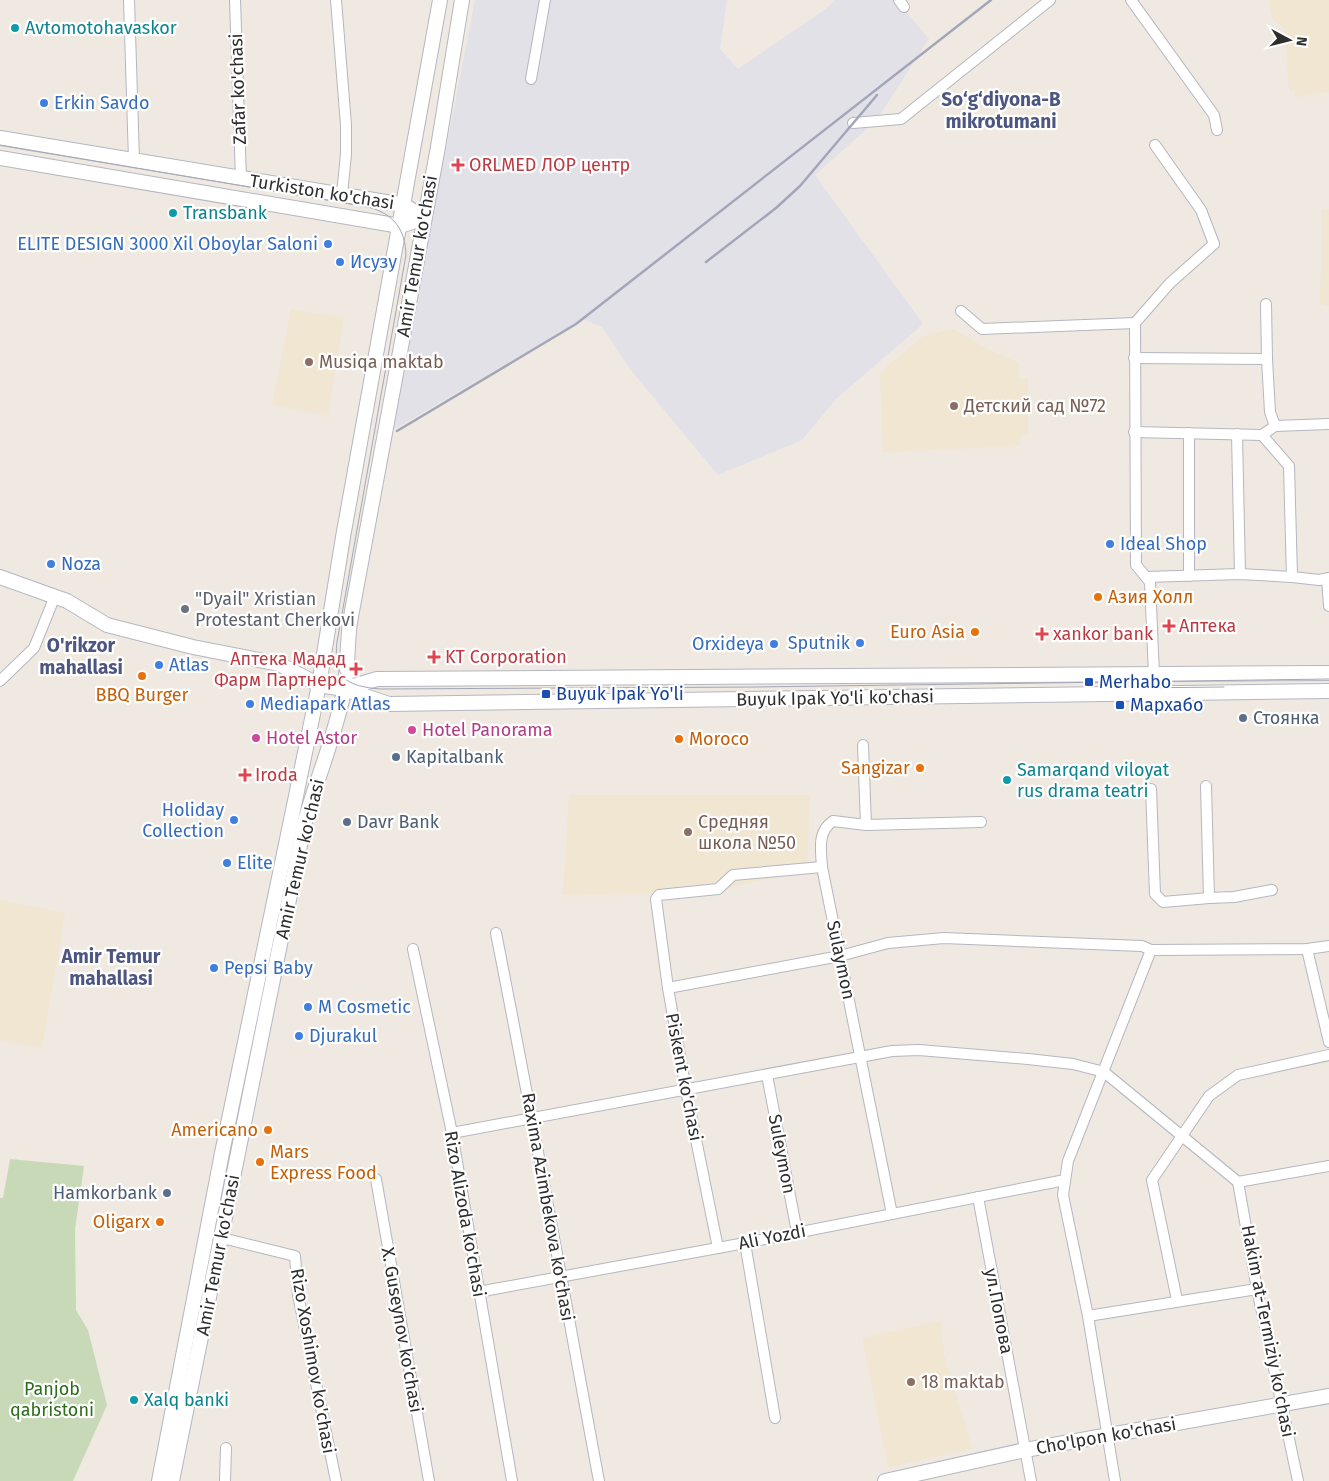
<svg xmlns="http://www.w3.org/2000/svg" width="1329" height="1481" viewBox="0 0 1329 1481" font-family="'Fira Sans',sans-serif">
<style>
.industrial{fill:#e3e1e8}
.education{fill:#f0e6d1}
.cemetery{fill:#c8d9b8}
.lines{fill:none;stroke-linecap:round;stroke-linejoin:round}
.street-casing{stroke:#b4b7c1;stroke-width:12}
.secondary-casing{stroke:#b4b7c1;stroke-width:16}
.street{stroke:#fff;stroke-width:10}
.secondary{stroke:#fff;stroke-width:14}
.tram{stroke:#a3a6b8;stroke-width:1}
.rail{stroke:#a3a6b8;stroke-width:2.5}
.culture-dot{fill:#0f9aa8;stroke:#fff;stroke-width:2}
.shop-dot{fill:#3f7fe0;stroke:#fff;stroke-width:2}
.health-dot{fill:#e0444e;stroke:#fff;stroke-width:2}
.education-dot{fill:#8d6e63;stroke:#fff;stroke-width:2}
.food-dot{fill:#e8710a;stroke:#fff;stroke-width:2}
.worship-dot{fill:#6b7280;stroke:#fff;stroke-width:2}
.transit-dot{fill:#1a4fb4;stroke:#fff;stroke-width:2}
.service-dot{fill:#5c6f8a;stroke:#fff;stroke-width:2}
.hotel-dot{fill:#d1479c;stroke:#fff;stroke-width:2}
.labels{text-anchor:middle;stroke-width:4.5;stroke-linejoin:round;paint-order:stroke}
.culture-label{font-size:18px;fill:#0d838f;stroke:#fff;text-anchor:start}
.street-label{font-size:18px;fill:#2e2e2e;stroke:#fff}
.shop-label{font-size:18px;fill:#366cbe;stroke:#fff;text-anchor:start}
.health-label{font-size:18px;fill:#be3a42;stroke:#fff;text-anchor:start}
.education-label{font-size:18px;fill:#785e54;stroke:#fff;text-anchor:start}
.food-label{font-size:18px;fill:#c56008;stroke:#fff;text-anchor:end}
.worship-label{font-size:18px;fill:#5b616d;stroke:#fff;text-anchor:start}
.transit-label{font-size:18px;fill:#164399;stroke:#fff;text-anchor:start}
.service-label{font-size:18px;fill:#4e5e75;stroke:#fff;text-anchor:start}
.hotel-label{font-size:18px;fill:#b23c85;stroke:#fff;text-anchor:start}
.park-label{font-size:18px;fill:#2c6e1b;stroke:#fff}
.neighbourhood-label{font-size:19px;font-weight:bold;fill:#4d5680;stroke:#fff}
</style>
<rect width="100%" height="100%" fill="#efe9e1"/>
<polygon class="industrial" points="475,0 727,0 720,49 738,69 827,8 835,0 896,0 929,39 876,121 815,175 923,324 836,399 802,440 718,475 630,369 602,327 583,319 391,431"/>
<g class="education">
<polygon points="1268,0 1329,0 1329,92 1296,97 1294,91 1289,90 1285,29 1273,20"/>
<polygon points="1322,209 1329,209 1329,306 1320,304"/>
<polygon points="291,309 344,318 328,415 272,405"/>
<polygon points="953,329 988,349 1019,363 1019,378 1028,378 1028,434 1021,436 1020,446 883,452 880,373 923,336"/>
<polygon points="569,795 810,795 807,869 709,893 563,895"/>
<polygon points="0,900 65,913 42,1048 0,1040"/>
<polygon points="940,1321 944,1355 972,1449 888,1467 862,1338"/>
</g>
<polygon class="cemetery" points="10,1159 84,1166 75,1229 76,1310 88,1330 107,1405 73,1481 0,1481 0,1198 3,1198"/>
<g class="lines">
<defs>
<g id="street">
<polyline points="129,0 134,160"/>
<polyline points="235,0 241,179"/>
<polyline points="336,0 346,125 346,154 342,194"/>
<polyline points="899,0 904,7"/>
<polyline points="1131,0 1214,115 1217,130"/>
<polyline points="531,79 545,0"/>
<polyline points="853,123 901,119 1050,0"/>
<polyline points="1266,304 1267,359"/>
<polyline points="961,311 982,329 1135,323"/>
<polyline points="1134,358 1267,359 1270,412 1275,426"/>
<polyline points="1134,432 1262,435 1275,426 1329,424"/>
<polyline points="1237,434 1240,574"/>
<polyline points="1262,435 1289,466 1292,577 1319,580 1329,578"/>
<polyline points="1189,576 1189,433"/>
<polyline points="1146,577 1240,574 1292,577"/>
<polyline points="1327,579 1329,606"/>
<polyline points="1154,675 1150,582 1136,565 1135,323 1170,283 1214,244 1201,210 1155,145"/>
<polyline points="0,681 34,648 55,596"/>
<path d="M863,745l3,80 -33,-4c-16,11 -12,28 -11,46l70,347"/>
<polyline points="1206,786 1209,898 1234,897 1272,890"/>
<polyline points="1151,789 1155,894 1163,902 1209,898"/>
<polyline points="866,825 981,822"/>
<path d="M496,933c36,182 69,365 103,548"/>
<polyline points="413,949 452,1133 512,1481"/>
<polyline points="1307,949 1329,1042"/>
<polyline points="668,988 840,956 888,943 944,938 1142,946 1151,950 1307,949 1329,946"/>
<polyline points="767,1075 797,1232"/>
<polyline points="452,1133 892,1051 919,1050 1028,1059 1073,1064 1104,1072 1238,1182 1329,1166"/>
<polyline points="376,1179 429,1481"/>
<polyline points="1238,1182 1257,1289 1298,1481"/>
<polyline points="978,1197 1031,1481"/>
<polyline points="222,1238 295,1256 298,1295 336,1481"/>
<polyline points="745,1243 775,1418"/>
<polyline points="718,1248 686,1090 668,988 656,899 659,895 718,889 733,875 822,867"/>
<polyline points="478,1292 745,1243 1065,1180"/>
<polyline points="1177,1300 1152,1180 1209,1096 1238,1075 1329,1055"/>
<polyline points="1088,1316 1257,1289"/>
<polyline points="225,1481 226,1448"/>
<polyline points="1115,1481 1088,1316 1063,1195 1068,1161 1151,950"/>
</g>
<g id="secondary">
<polyline points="0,138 404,205 424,218"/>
<polyline points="0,158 400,226 424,218"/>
<polyline points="0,577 67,601 107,625 193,647 279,664 319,685 344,689 389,704 1329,691"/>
<polyline points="344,689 377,679 1329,673"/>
<polyline points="159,1481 222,1153 319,685 343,537 440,0"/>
<path d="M172,1481l132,-656c12,-45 31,-88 40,-134 4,-22 3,-46 6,-69l88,-475 24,-147"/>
<polyline points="885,1481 1025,1450 1329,1396"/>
</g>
</defs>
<use href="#street" class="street-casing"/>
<use href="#secondary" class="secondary-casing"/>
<use href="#street" class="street"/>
<use href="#secondary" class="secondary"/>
<g class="tram">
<path d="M0,145l368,62c26,7 37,22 38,48l-69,387c-4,36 9,44 43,47l376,-2 573,-8"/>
<polyline points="1134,688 1224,687"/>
</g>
<g class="rail">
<polyline points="706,262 776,208 800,186 877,95"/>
<polyline points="397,431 576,324 991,0"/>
</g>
</g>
<g class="culture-dot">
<circle cx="15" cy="28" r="5"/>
<circle cx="173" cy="213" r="5"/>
<circle cx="1007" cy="780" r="5"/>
<circle cx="134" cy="1400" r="5"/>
</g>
<g class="shop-dot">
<circle cx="44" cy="103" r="5"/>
<circle cx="328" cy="244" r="5"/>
<circle cx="340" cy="262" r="5"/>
<circle cx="1110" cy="544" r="5"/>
<circle cx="51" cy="564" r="5"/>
<circle cx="860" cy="643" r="5"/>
<circle cx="774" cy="644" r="5"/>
<circle cx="159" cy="665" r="5"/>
<circle cx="250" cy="704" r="5"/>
<circle cx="234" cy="820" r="5"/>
<circle cx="227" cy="863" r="5"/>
<circle cx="214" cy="968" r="5"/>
<circle cx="308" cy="1007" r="5"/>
<circle cx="299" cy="1036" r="5"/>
</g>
<g class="health-dot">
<path d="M455.5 157.5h5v5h5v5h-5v5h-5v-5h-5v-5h5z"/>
<path d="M1166.5 618.5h5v5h5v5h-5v5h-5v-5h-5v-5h5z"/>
<path d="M1039.5 626.5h5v5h5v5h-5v5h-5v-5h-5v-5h5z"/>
<path d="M431.5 649.5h5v5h5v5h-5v5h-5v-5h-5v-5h5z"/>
<path d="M353.5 661.5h5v5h5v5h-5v5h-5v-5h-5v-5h5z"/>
<path d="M242.5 767.5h5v5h5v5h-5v5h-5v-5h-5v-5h5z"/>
</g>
<g class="education-dot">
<circle cx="309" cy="362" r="5"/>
<circle cx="954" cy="406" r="5"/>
<circle cx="688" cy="832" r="5"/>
<circle cx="911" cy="1382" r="5"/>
</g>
<g class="food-dot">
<circle cx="1098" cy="597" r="5"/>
<circle cx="975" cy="632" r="5"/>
<circle cx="142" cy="676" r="5"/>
<circle cx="679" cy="739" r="5"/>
<circle cx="920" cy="768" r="5"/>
<circle cx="268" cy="1130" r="5"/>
<circle cx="260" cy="1162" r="5"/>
<circle cx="160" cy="1222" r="5"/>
</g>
<circle class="worship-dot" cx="185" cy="609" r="5"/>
<g class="transit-dot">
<rect x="1084" y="677" width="10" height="10" rx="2.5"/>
<rect x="541" y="689" width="10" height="10" rx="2.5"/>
<rect x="1115" y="700" width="10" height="10" rx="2.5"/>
</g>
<g class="service-dot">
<circle cx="1243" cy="718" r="5"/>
<circle cx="396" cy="757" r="5"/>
<circle cx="347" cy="822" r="5"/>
<circle cx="167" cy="1193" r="5"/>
</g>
<g class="hotel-dot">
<circle cx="412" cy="730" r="5"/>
<circle cx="256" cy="738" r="5"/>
</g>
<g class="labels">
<g class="culture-label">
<text x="25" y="34">Avtomotohavaskor</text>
<text x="183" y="219">Transbank</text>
<text x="1017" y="776">Samarqand viloyat<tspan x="1017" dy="21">rus drama teatri</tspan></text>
<text x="144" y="1406">Xalq banki</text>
</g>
<g class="street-label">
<text transform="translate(238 89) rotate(-92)" y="6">Zafar ko'chasi</text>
<text transform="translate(322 192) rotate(9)" y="6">Turkiston ko'chasi</text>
<text transform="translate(417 256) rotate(-80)" y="6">Amir Temur ko'chasi</text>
<text transform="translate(835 698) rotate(-1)" y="6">Buyuk Ipak Yo'li ko'chasi</text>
<text transform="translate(300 859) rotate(-77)" y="6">Amir Temur ko'chasi</text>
<text transform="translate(841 960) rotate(78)" y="6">Sulaymon</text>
<text transform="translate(684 1077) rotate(79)" y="6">Piskent ko'chasi</text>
<text transform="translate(782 1154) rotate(79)" y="6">Suleymon</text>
<text transform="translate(548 1207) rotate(80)" y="6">Raxima Azimbekova ko'chasi</text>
<text transform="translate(465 1214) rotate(80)" y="6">Rizo Alizoda ko'chasi</text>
<text transform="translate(772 1237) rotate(-11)" y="6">Ali Yozdi</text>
<text transform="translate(218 1255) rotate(-79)" y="6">Amir Temur ko'chasi</text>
<text transform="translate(999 1311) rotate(79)" y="6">ул.Попова</text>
<text transform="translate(402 1330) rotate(80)" y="6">X. Guseynov ko'chasi</text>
<text transform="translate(1268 1331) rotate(79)" y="6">Hakim at-Termiziy ko'chasi</text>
<text transform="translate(313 1361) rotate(80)" y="6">Rizo Xoshimov ko'chasi</text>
<text transform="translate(1106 1436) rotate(-10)" y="6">Cho'lpon ko'chasi</text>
</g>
<g class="shop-label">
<text x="54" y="109">Erkin Savdo</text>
<text x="318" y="250" text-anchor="end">ELITE DESIGN 3000 Xil Oboylar Saloni</text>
<text x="350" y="268">Исузу</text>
<text x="1120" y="550">Ideal Shop</text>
<text x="61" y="570">Noza</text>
<text x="850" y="649" text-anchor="end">Sputnik</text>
<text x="764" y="650" text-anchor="end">Orxideya</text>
<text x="169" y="671">Atlas</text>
<text x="260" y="710">Mediapark Atlas</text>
<text x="224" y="816" text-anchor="end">Holiday<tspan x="224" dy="21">Collection</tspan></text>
<text x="237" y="869">Elite</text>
<text x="224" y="974">Pepsi Baby</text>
<text x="318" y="1013">M Cosmetic</text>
<text x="309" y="1042">Djurakul</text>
</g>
<g class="health-label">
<text x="469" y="171">ORLMED ЛОР центр</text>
<text x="1179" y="632">Аптека</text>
<text x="1053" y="640">xankor bank</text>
<text x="445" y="663">KT Corporation</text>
<text x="346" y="665" text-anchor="end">Аптека Мадад<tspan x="346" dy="21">Фарм Партнерс</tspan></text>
<text x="255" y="781">Iroda</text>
</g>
<g class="education-label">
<text x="319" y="368">Musiqa maktab</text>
<text x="964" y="412">Детский сад №72</text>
<text x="698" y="828">Средняя<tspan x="698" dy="21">школа №50</tspan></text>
<text x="921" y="1388">18 maktab</text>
</g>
<g class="food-label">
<text x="1108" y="603" text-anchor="start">Азия Холл</text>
<text x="965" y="638">Euro Asia</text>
<text x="142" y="701" text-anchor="middle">BBQ Burger</text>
<text x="689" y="745" text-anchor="start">Moroco</text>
<text x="910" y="774">Sangizar</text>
<text x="258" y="1136">Americano</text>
<text x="270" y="1158" text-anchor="start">Mars<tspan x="270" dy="21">Express Food</tspan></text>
<text x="150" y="1228">Oligarx</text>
</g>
<g class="worship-label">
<text x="195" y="605">"Dyail" Xristian<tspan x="195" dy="21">Protestant Cherkovi</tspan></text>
</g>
<g class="transit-label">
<text x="1099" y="688">Merhabo</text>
<text x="556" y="700">Buyuk Ipak Yo'li</text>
<text x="1130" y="711">Мархабо</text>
</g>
<g class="service-label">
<text x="1253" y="724">Стоянка</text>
<text x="406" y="763">Kapitalbank</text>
<text x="357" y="828">Davr Bank</text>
<text x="157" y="1199" text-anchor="end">Hamkorbank</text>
</g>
<g class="hotel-label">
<text x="422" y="736">Hotel Panorama</text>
<text x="266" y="744">Hotel Astor</text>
</g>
<g class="park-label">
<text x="52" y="1395">Panjob<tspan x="52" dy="21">qabristoni</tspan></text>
</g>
<g class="neighbourhood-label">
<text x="1001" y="106">So‘g‘diyona-B<tspan x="1001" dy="22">mikrotumani</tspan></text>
<text x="81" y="652">O'rikzor<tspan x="81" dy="22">mahallasi</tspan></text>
<text x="111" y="963">Amir Temur<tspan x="111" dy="22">mahallasi</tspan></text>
</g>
</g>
<g transform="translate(1289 40) rotate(97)" stroke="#ffffff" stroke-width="4" paint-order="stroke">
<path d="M0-4L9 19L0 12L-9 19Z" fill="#2e2e2e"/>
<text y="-8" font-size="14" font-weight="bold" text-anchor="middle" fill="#2e2e2e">N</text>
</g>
</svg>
